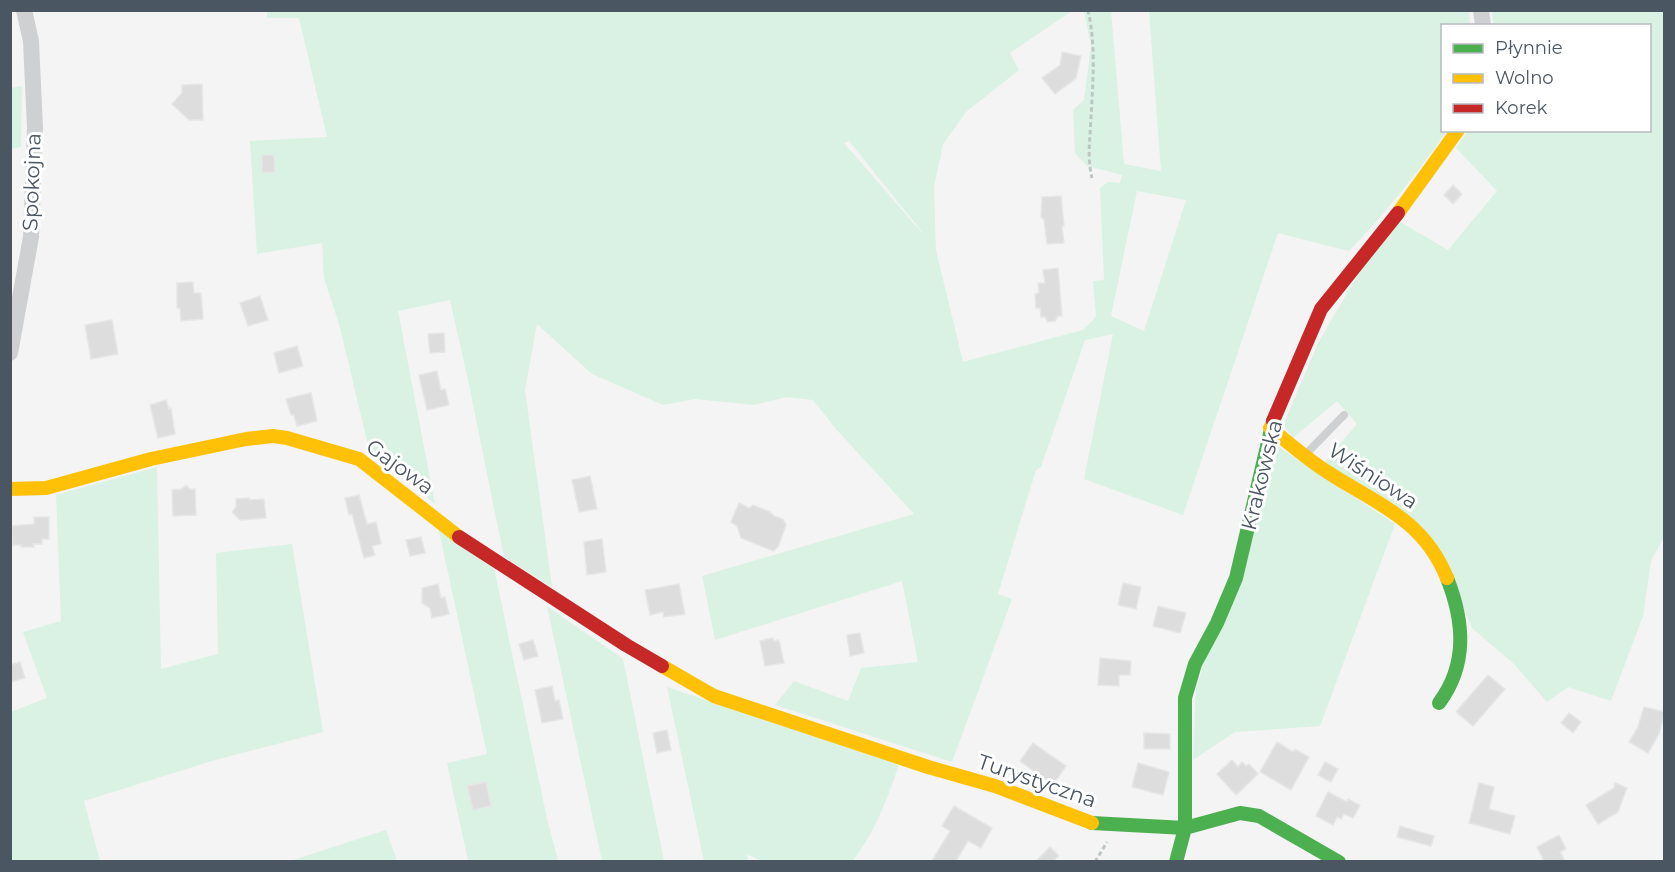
<svg xmlns="http://www.w3.org/2000/svg" width="1675" height="872" viewBox="0 0 1675 872" font-family="Montserrat,sans-serif">
<style>
.green{fill:#d9f2e3;fill-rule:evenodd}
.building{fill:#ddddde;stroke:#e5e6e7;stroke-width:1.5}
.lines{fill:none;stroke-linecap:round;stroke-linejoin:round}
.path{stroke:#bcc7c4;stroke-width:3;stroke-dasharray:4.5 3;stroke-linecap:butt}
.lane{stroke:#ced0d2;stroke-width:8}
.street{stroke:#ced0d2;stroke-width:16}
.fast{stroke:#4caf50;stroke-width:14}
.slow{stroke:#ffc107;stroke-width:14}
.jam{stroke:#c62828;stroke-width:14}
.labels{text-anchor:middle;stroke-width:6;stroke-linejoin:round;paint-order:stroke}
.street-label{font-size:21px;fill:#4a5661;stroke:#fff}
</style>
<rect width="100%" height="100%" fill="#f4f4f4"/>
<g class="green">
<path d="M267,11h805l-62,42 9,17 -53,42 -23,32 -9,43 2,63 27,112 120,-32 13,-13 -3,-36 11,-1 -4,-92 8,-6 12,1 2,-8 -35,-9 -12,-13 -2,-43 11,-10 7,-54 -7,-35h27l13,153 37,7 -12,-160h320l1,14 -28,1v104l5,1c-30,42 -62,83 -98,120l-71,-18 -95,282 -99,-36 29,-145 -28,6 -44,127 -5,3 -38,124 14,5 -60,163 -177,-57 19,-24 54,20 13,-33 57,-6 -16,-81 -187,59 -13,-64 212,-62 -78,-85 -23,-29 -27,-3 -32,8 -59,-6 -32,6 -71,-31 -55,-50 -12,66 27,197 -48,-30 -35,-172 -19,-85 -52,11 37,193 -65,-51 -31,-129 -15,-46 -2,-35 -65,11 -7,-113 77,-4 -28,-119h-32zM849,141l73,91v1l-78,-90zM1137,191l49,9 -42,131 -33,-15z"/>
<polygon points="1492,11 1664,11 1664,537 1651,561 1643,616 1611,701 1568,687 1547,702 1514,664 1472,628 1443,557 1324,463 1357,424 1337,401 1293,438 1283,425 1319,341 1363,266 1397,220 1448,250 1497,191 1456,148 1468,131 1650,130 1650,26 1493,25"/>
<polygon points="22,86 21,147 11,149 11,88"/>
<polygon points="1273,443 1395,524 1320,726 1235,732 1193,760 1196,689"/>
<polygon points="157,467 161,669 218,654 216,553 292,544 323,732 215,760 84,801 100,861 11,862 11,712 47,698 23,632 61,621 56,495"/>
<polygon points="438,526 494,568 546,814 558,861 468,861 447,763 487,754"/>
<polygon points="547,606 623,659 664,861 602,861"/>
<path d="M667,687l232,78c-13,37 -23,64 -46,96h-92l-14,-7 1,7h-44z"/>
<polygon points="386,830 397,861 290,861"/>
</g>
<g class="building">
<polygon points="1062,52 1081,56 1076,78 1055,94 1042,78 1060,65"/>
<polygon points="202,84 203,120 189,120 172,104 182,93 182,85"/>
<polygon points="262,155 274,155 275,172 262,173"/>
<polygon points="1453,185 1462,194 1453,204 1444,195"/>
<polygon points="1061,196 1064,226 1062,226 1064,243 1047,244 1044,220 1041,217 1042,197"/>
<polygon points="1058,268 1062,316 1058,316 1055,321 1048,322 1045,317 1041,317 1040,308 1036,308 1035,294 1039,293 1038,283 1045,283 1043,270"/>
<polygon points="193,282 194,293 201,293 203,319 181,321 180,308 177,308 177,283"/>
<polygon points="260,296 268,320 248,326 240,303"/>
<polygon points="112,320 118,354 91,359 85,325"/>
<polygon points="444,333 445,352 430,353 428,334"/>
<polygon points="297,346 303,366 279,373 274,353"/>
<polygon points="437,371 441,390 445,389 449,405 427,410 419,375"/>
<polygon points="311,393 317,421 297,426 294,415 291,415 286,399"/>
<polygon points="166,400 169,409 171,408 175,434 158,438 150,405"/>
<polygon points="590,476 597,509 579,512 572,480"/>
<polygon points="186,485 190,489 195,489 196,515 173,516 172,490 182,489"/>
<polygon points="359,495 367,524 376,522 381,544 372,546 375,555 364,558 352,514 349,515 345,498"/>
<polygon points="249,498 249,500 264,499 266,518 240,520 232,512 236,507 236,499"/>
<polygon points="739,503 749,508 753,505 770,512 774,516 783,519 786,525 778,547 773,551 741,538 737,526 731,522"/>
<polygon points="34,517 49,517 49,539 42,539 42,544 33,544 34,547 21,547 21,545 13,545 12,526 34,524"/>
<polygon points="421,537 425,553 410,556 406,540"/>
<polygon points="602,539 606,572 587,575 584,542"/>
<polygon points="1123,583 1141,587 1136,609 1118,605"/>
<polygon points="438,584 441,598 445,597 449,614 432,618 430,608 422,603 422,588"/>
<polygon points="679,584 685,614 664,617 663,612 650,615 645,590"/>
<polygon points="1158,606 1186,613 1180,633 1153,626"/>
<polygon points="860,633 864,653 850,656 847,635"/>
<polygon points="773,638 774,641 779,640 784,663 765,666 760,641"/>
<polygon points="533,640 538,656 524,660 519,644"/>
<polygon points="1100,658 1131,661 1130,675 1119,675 1119,686 1098,685"/>
<polygon points="20,662 25,678 10,682 10,665"/>
<polygon points="1488,675 1505,689 1473,726 1456,712"/>
<polygon points="552,686 555,701 559,700 563,719 542,723 535,690"/>
<polygon points="1644,707 1665,712 1659,734 1648,753 1629,742 1638,727"/>
<polygon points="1569,713 1581,722 1573,733 1561,723"/>
<polygon points="667,730 671,750 657,753 653,733"/>
<polygon points="1144,733 1170,734 1170,749 1144,749"/>
<polygon points="1277,742 1293,752 1295,749 1309,757 1291,790 1260,772"/>
<polygon points="1033,743 1066,766 1053,785 1020,761"/>
<polygon points="1232,760 1238,767 1242,762 1246,766 1249,764 1258,774 1236,795 1217,774"/>
<polygon points="1325,762 1338,769 1331,782 1318,775"/>
<polygon points="1138,763 1169,772 1163,795 1132,787"/>
<polygon points="486,782 491,806 473,810 467,786"/>
<polygon points="1479,783 1494,787 1489,809 1515,816 1510,834 1469,823"/>
<polygon points="1615,783 1627,788 1618,812 1598,824 1586,805 1614,788"/>
<polygon points="1328,792 1347,802 1348,799 1360,805 1353,818 1344,814 1341,819 1337,817 1333,825 1316,816"/>
<polygon points="954,806 992,828 981,848 968,841 956,861 932,861 950,831 942,826"/>
<polygon points="1400,826 1434,836 1431,846 1397,837"/>
<polygon points="1559,835 1566,849 1560,852 1565,861 1544,861 1537,847"/>
<polygon points="1050,847 1059,856 1053,861 1036,861"/>
</g>
<g class="lines">
<g class="path">
<path d="M1088,10c8,35 5,72 3,108 -1,21 -4,40 1,60"/>
<polyline points="1095,862 1107,842"/>
</g>
<polyline class="lane" points="1305,455 1344,415"/>
<g class="street">
<polyline points="1481,10 1483,26"/>
<polyline points="10,353 31,237 35,128 31,41 24,10"/>
</g>
<g class="fast">
<path d="M1439,703c29,-39 25,-82 8,-125"/>
<polyline points="1092,823 1185,828 1240,813 1259,816 1339,862"/>
<polyline points="1176,862 1185,828 1185,698 1195,664 1217,623 1236,578 1273,421"/>
</g>
<g class="slow">
<polyline points="1398,213 1458,130"/>
<path d="M1270,428c19,15 38,32 59,45 48,31 94,46 118,105"/>
<polyline points="10,489 46,488 151,459 246,439 273,436 287,438 359,459 459,537"/>
<polyline points="662,666 714,696 928,767 995,786 1092,823"/>
</g>
<g class="jam">
<polyline points="1273,421 1321,309 1398,213"/>
<polyline points="459,537 626,645 662,666"/>
</g>
</g>
<g class="labels">
<g class="street-label">
<text transform="translate(32 182) rotate(-88)" y="7">Spokojna</text>
<text transform="translate(400 467) rotate(36)" y="7">Gajowa</text>
<text transform="translate(1262 475) rotate(-76)" y="7">Krakowska</text>
<text transform="translate(1373 476) rotate(33)" y="7">Wiśniowa</text>
<text transform="translate(1037 781) rotate(19)" y="7">Turystyczna</text>
</g>
</g>
<rect width="1675" height="872" fill="none" stroke="#4a5661" stroke-width="24"/>
<rect x="1441" y="24" width="210" height="108" fill="#ffffff" stroke="#b7bbc0" stroke-width="1.5"/>
<rect x="1453" y="44" width="30" height="9" fill="#4caf50" stroke="#b7bbc0" stroke-width="1.5"/>
<text x="1495" y="54" font-size="18" fill="#4a5661">Płynnie</text>
<rect x="1453" y="74" width="30" height="9" fill="#ffc107" stroke="#b7bbc0" stroke-width="1.5"/>
<text x="1495" y="84" font-size="18" fill="#4a5661">Wolno</text>
<rect x="1453" y="104" width="30" height="9" fill="#c62828" stroke="#b7bbc0" stroke-width="1.5"/>
<text x="1495" y="114" font-size="18" fill="#4a5661">Korek</text>
</svg>
